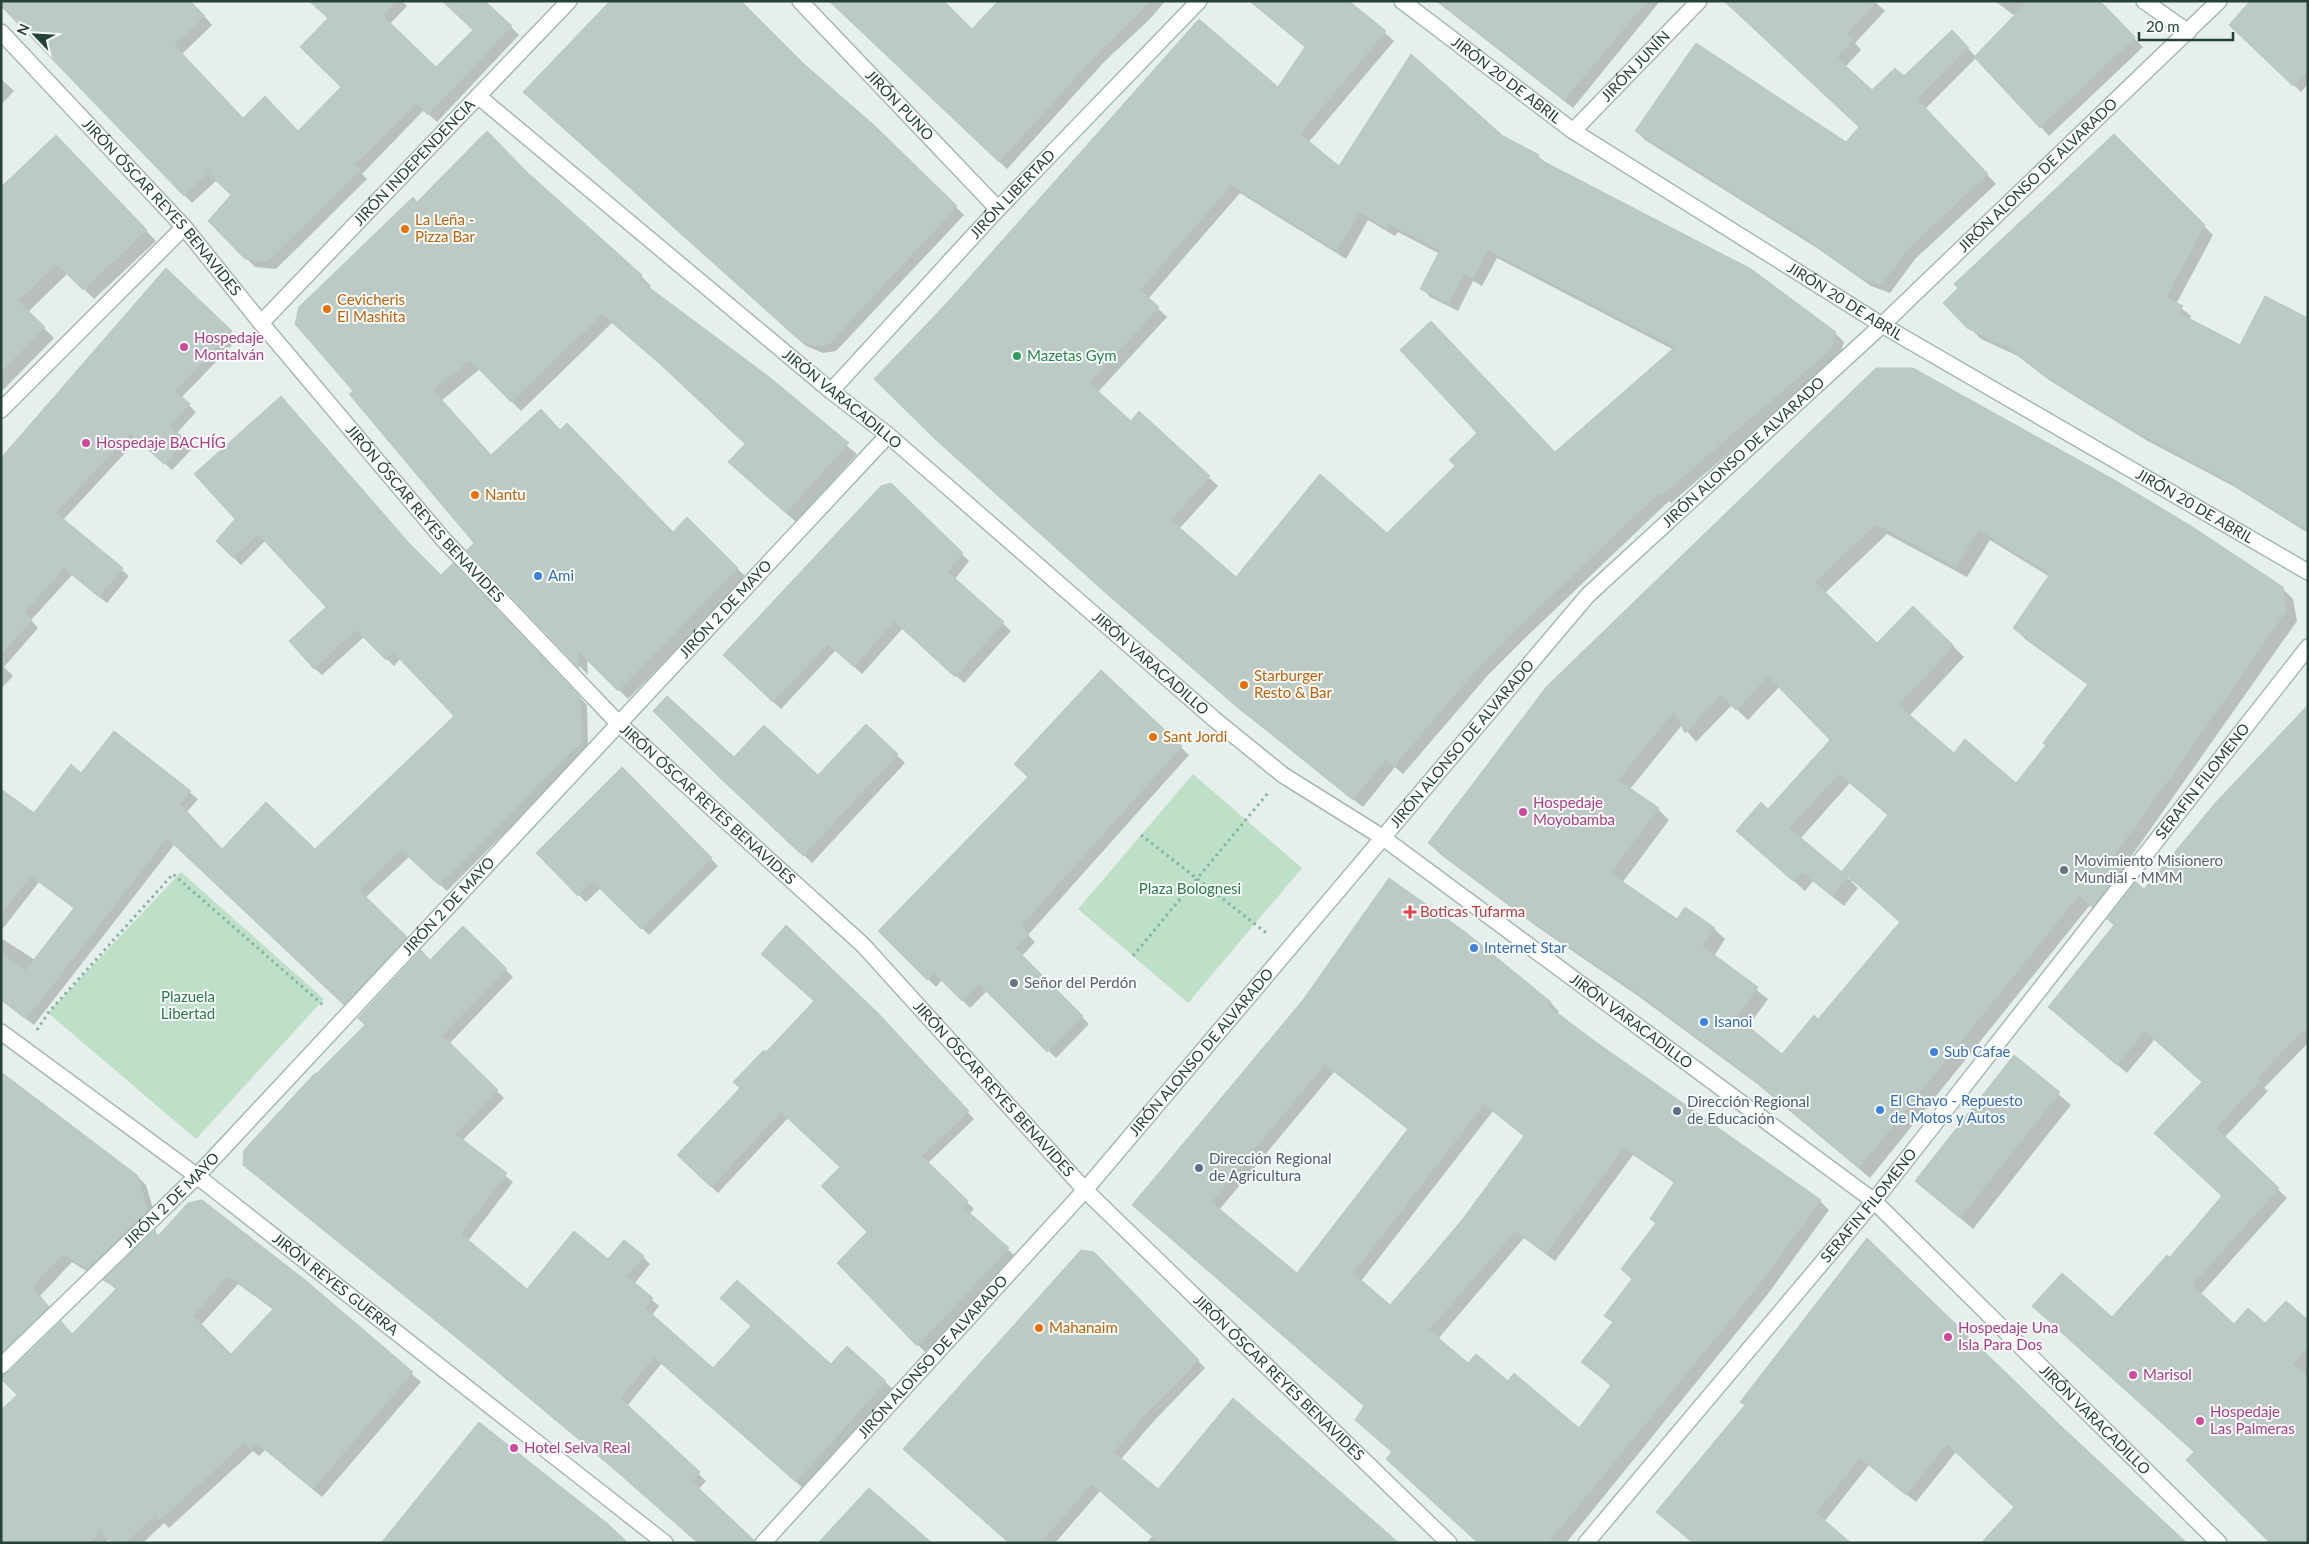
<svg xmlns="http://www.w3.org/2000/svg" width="2309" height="1544" viewBox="0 0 2309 1544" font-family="Lato,sans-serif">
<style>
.green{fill:#bfe0c8}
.shadow{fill:#0003;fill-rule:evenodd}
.building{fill:#bbcac4;stroke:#b8c9c2;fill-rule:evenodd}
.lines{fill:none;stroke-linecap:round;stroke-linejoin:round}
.street-casing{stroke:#a8b8b2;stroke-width:18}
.secondary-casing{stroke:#a4bbb3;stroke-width:18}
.path{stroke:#86b3a5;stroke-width:3;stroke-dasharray:2.5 4;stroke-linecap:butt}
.street{stroke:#fff;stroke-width:15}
.secondary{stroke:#fff;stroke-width:15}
.food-dot{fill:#e8710a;stroke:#f7fbf9;stroke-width:2}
.hotel-dot{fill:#d1479c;stroke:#f7fbf9;stroke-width:2}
.leisure-dot{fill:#2e9e5b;stroke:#f7fbf9;stroke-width:2}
.shop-dot{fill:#3f7fe0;stroke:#f7fbf9;stroke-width:2}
.worship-dot{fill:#6b7280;stroke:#f7fbf9;stroke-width:2}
.health-dot{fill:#e0444e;stroke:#f7fbf9;stroke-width:2}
.service-dot{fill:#5c6f8a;stroke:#f7fbf9;stroke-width:2}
.labels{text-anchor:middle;stroke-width:4;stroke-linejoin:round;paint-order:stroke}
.street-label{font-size:15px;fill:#24423a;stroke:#f7fbf9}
.food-label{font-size:15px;fill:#c56008;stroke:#f7fbf9;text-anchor:start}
.hotel-label{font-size:15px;fill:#b23c85;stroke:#f7fbf9;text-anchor:start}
.leisure-label{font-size:15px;fill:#27864d;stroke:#f7fbf9;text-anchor:start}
.shop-label{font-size:15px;fill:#366cbe;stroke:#f7fbf9;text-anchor:start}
.worship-label{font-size:15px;fill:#5b616d;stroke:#f7fbf9;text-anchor:start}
.park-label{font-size:15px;fill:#2d7a4b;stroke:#f7fbf9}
.health-label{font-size:15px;fill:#be3a42;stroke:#f7fbf9;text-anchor:start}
.service-label{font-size:15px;fill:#4e5e75;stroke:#f7fbf9;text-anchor:start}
</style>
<rect width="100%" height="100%" fill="#e6efeb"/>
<g class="green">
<polygon points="1193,774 1302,868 1188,1003 1078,909"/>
<polygon points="181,872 324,999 196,1139 48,1013"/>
</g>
<g class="shadow">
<polygon points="1,1 191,1 212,25 182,54 243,119 298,133 343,87 329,18 311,1 402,1 407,6 390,24 436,69 511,27 519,35 437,122 424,110 362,174 367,179 276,269 255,267 210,221 233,195 217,180 192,203 1,5"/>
<polygon points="830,1 972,31 999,1 1165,1 1150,19 1104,62 1007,169"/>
<path d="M1249,1h100l45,40 -86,102 31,25 163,-31 36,19 9,8 288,169 9,9 -5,16 -168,145 -2,-2 -147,140 -34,34 -85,99 -8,-7 -32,40 -124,-98 -122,-107 -170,-154 331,-359 28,-41zM1240,193l106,66 22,-39 27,16 3,-4 42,22 -18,34 8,9 28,14 15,-30 9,5 15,-28 177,92 -119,104 -168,81 -151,43 -57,-49 39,-43 -79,-73 -8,10 -33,-31 69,-75 -19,-18z"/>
<polygon points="1436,1 1660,1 1573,108"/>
<polygon points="1734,1 1874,1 1885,11 1855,43 1861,50 1845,67 1872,92 1904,78 1952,32 1976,57 2015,16 1995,1 2096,1 2143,47 2049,136 1976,58 1925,109 1996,184 1915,259 1890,293 1871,286 1817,248 1645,140 1636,131 1847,144 1860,127"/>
<polygon points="2308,1 2308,84 2301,92 2231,25"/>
<polygon points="1,79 14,91 1,105"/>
<polygon points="533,99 874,127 964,215 836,351 823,353 806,346"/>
<polygon points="2114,136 2213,235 2176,304 2191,316 2189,320 2240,347 2308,319 2308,533 2235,487 2146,440 2049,380 2018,356 1981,339 1945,303"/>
<polygon points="66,147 156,241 94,299 68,273 28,312 54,338 1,392 1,190"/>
<polygon points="527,173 641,276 651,286 649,288 857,454 796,522 739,471 746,444 672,373 612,323 521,411 480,369 441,401 491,456 560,431 674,534 687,519 747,578 628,699 587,658 588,675 468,550 475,544 355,391 417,203"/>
<polygon points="166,270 238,339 181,398 196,412 177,433 193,448 172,470 138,439 63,520 129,576 107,603 72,575 31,620 38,628 4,667 13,676 1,689 1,459"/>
<path d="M1876,369l406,219 11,11 4,22 -176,250 11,10 -28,36 -14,-12 -220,273 -114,-95 -115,-85 -105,-72 -96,-72 -11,-11zM1887,534l80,43 23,-37 60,37 -35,51 10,11 63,46 -40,61 -32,38 -62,-30 -45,-38 55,-59 -11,-11 -76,-1 -52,-52zM1780,686l52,54 -64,71 -30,20 67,60 8,-10 31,25 14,-18 -7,-7 2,-1 48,42 -83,99 -35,35 -36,-28 21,-29 -54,-43 11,-17 -11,-10 -37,-8 -55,-38 47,-63 -11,-11 -28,-20 52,-64 14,17 36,-37 16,15zM1850,783l39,33 -39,64 -50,-41z"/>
<polygon points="891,484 969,561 955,579 1011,631 964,683 903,628 862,674 836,650 781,709 724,655"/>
<polygon points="236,519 441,577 453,565 587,705 588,749 447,891 409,857 365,898 414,945 352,1011 174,845 34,1025 1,1000 1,938 35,960 75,909 39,882 1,931 1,791 35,815 81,774 114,732 198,799 187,812 222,850 315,851 456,716 400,659 394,666 364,637 322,675 314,668 328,607 266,540 241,565 217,541"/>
<polygon points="1101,671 1189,755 1028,935 1035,942 1022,956 1089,1024 1056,1058 987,991 970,1008 942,980 936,987 880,931 1029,777"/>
<polygon points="2308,708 2308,1043 2264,1088 2268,1091 2224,1138 2287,1198 2200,1295 2234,1326 2308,1322 2308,1543 2195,1452 2113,1319 2170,1259 2223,1197 2204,1082 2155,1039 2127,1073 2059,1016 2144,890"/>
<polygon points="655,710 734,759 818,777 866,726 905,763 812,863"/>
<polygon points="622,769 718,866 649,935 601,888 586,902 537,853"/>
<polygon points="463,928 513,977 449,1044 504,1098 462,1141 513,1182 468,1241 527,1291 608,1261 643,1257 650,1264 634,1284 659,1306 652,1315 713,1370 831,1366 847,1348 893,1389 804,1489 662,1363 627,1406 706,1481 698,1490 755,1543 698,1543 617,1470 316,1076"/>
<path d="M1467,935l84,68 8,9 -2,2 35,27 228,160 9,9 -62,85 -201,248h-88l-85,-91 -27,-46 -233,-201zM1334,1072l75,58 -112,145 -78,-65zM1493,1111l32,26 -62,84 -73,85 -29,-25zM1633,1155l42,28 -24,36 6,5 -24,55 -27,36 8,8 -31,39 29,25 -33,43 -71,-48 -40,-17 -30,-26 86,-101 31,23z"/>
<polygon points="885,1021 974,1119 928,1163 974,1209 969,1214 1015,1256 925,1352 838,1263 868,1232 841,1168 788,1118 718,1193 679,1155 741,1088 766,1054"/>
<polygon points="2014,1057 2071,1105 1973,1229 1917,1181"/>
<path d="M1,1072l136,104 9,9 10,34 -60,58 -24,-15 -32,34 17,20 -54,52 -2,8 71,-41 45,-45 -12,-10 50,-48 4,4 144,44 118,102 -99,115 -57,-47 -6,6 -6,-5 -84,77 -5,-5 -21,20h-29l-4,-5 -4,5h-105l17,-148 -17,-18zM238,1284l36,26 -43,46 -30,-31z"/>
<polygon points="1867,1240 2015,1507 1956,1452 1916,1502 1869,1465 1824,1522 1693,1543 1746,1406"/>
<polygon points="1093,1253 1205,1368 1153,1422 1121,1459 1158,1491 1267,1543 1147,1543 1152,1536 1100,1491 1055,1543 1010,1543"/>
</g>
<g class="building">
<polygon points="1,1 190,1 205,16 174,45 243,118 265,96 298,131 341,87 300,47 328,18 309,1 396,1 383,16 436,67 473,30 442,1 485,1 512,26 428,115 416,103 355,165 360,170 267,262 245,259 208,221 231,195 208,173 184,196 1,6"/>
<polygon points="610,1 741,1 805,65 875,126 957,206 829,344 815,346 797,338 523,92"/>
<polygon points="829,1 944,1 972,29 998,1 1151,1 1096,55 999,162"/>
<path d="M1251,1h98l37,30 -86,103 39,32 72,-112 92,82 36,19 -2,3 214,111 85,63 -5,17 -169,146 -3,-2 -146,139 -34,35 -85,99 -8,-7 -33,41 -124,-100 -122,-106 -171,-154 -62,-61 71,-74 254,-286 79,68 27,-40zM1231,185l106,66 22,-39 27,16 3,-4 51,26 -20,39 29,14 15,-29 9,4 15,-28 187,97 -120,105 -124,-131 -31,29 77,83 -28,27 6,6 -68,67 -67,-59 -84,103 -65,-57 39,-44 -71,-65 -8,10 -42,-38 70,-76 -19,-17z"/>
<polygon points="1438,1 1647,1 1564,100"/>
<polygon points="1724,1 1877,1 1847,34 1853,40 1837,58 1872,90 1895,68 1904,76 1952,30 1969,48 1917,99 1988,174 1907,250 1881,285 1860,277 1807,239 1635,131 1696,43 1846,142 1859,127"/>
<polygon points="2028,1 2100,1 2135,37 2040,128 1974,57"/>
<polygon points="2250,1 2308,1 2308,71 2293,86 2229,25"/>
<polygon points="487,131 527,172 642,275 639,280 768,376 849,443 786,513 728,462 745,444 660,364 602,314 511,402 470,360 433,390 491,455 541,409 560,430 567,423 673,532 687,517 738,568 618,691 578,651 579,668 467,550 474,543 349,394 353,391 295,324 299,307 413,197 417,202"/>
<polygon points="2114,134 2205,225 2166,297 2183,306 2179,313 2240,345 2265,296 2308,318 2308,531 2225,479 2136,432 2039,372 2008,347 1967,328 1943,303 1958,288 1954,284"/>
<polygon points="56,135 147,230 83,290 57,264 18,301 45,327 1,372 1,187"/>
<polygon points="166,268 232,331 175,391 190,404 170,426 186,440 164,464 130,433 56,513 123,568 99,597 64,568 25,612 32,620 1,655 1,458"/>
<path d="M1876,368h37l205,114 73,44 92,61 4,23 -103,148 -73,102 11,9 -30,38 -13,-12 -220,273 -115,-96 -115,-85 -105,-71 -96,-73 119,-157zM1876,524l80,43 23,-37 71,44 -37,54 75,56 -45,59 3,2 -30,38 -51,-44 -11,14 -56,-48 56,-59 -41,-40 -36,37 -62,-61zM1768,676l62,64 -62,69 -7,-7 -25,29 57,50 9,-9 30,24 16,-19 -59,-49 50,-54 49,41 -46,56 58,51 -82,97 -4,-4 -32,39 -45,-37 21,-30 -56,-41 13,-18 -30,-21 -8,12 -67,-46 49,-65 -41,-28 56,-69 11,22 36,-38 15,15z"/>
<polygon points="281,396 409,543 441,575 453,563 580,697 582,741 439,885 401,850 359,890 407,937 344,1005 167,838 26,1019 1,1000 1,952 25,971 74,908 31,876 1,914 1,789 34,813 71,764 81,773 114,731 191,791 180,804 222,849 266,802 315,849 454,716 393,652 386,660 356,630 314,669 289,641 326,607 258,534 233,558 216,541 235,519 194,474"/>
<polygon points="891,483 963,553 948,572 1004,622 955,677 894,621 854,667 828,644 773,702 723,655 881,486"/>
<polygon points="1101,670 1182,746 1021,926 1029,934 1015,948 1083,1016 1047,1052 979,984 962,1001 934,973 927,980 878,931 1028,777 1014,764"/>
<polygon points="667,696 734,757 764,725 818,775 866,724 898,754 803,856 718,776 653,711"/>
<polygon points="2308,705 2308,1026 2257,1078 2260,1081 2216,1128 2279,1188 2192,1285 2234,1324 2248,1308 2265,1323 2286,1301 2308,1320 2308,1348 2293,1364 2308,1378 2308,1543 2270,1543 2186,1460 2194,1452 2032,1306 2062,1273 2112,1317 2167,1255 2170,1257 2222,1196 2154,1133 2202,1082 2145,1031 2117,1065 2048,1007 2114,925 2107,919 2136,882 2144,889 2217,801"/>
<polygon points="622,767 712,858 641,929 592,881 578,896 536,853"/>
<path d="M1389,878l79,56 83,68 -3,4 45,34 228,160 -63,86 -210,257h-70l-92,-84 6,-7 -37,-32 9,-14 -232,-201 171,-205zM1325,1064l83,65 -111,144 -86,-71zM1484,1104l40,32 -62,84 -72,85 -37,-32zM1624,1147l51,34 -25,38 6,4 -35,46 11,10 -28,37 9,6 -32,40 30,23 -32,43 -65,-55 -6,8 -32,-27 -8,9 -39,-33 86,-99 31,22z"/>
<polygon points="786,925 878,1013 969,1111 922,1156 968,1201 963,1207 1009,1248 917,1346 837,1263 867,1232 821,1186 840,1167 781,1112 711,1187 677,1155 740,1088 733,1082 764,1050 766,1052 814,1001 761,954"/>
<polygon points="463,926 507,969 442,1035 498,1090 455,1134 507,1173 461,1234 527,1289 574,1231 608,1259 624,1240 644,1256 627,1276 653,1298 645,1308 713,1368 751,1326 720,1298 737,1280 831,1364 847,1346 886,1381 796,1482 654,1357 620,1398 700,1472 692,1482 754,1540 754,1543 698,1543 607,1463 474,1352 243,1165 244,1150 315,1073 316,1074 365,1025 358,1018 421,950 430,960"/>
<polygon points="2014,1055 2060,1092 1960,1218 1915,1181"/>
<polygon points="1,1072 137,1175 148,1210 87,1269 63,1254 32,1287 49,1307 1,1353"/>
<path d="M202,1200l102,79 109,93 -100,117 -57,-47 -6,7 -6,-6 -84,77 -5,-5 -30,28h-13l-12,-12 -11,12h-88v-133l16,-15 -16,-16v-4l7,-2 53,-52 11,13 45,-46 -14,-8 52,-50 2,7 31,-34zM228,1276l46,32 -43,46 -38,-38z"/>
<polygon points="1867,1238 2062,1427 2187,1543 1981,1543 2014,1507 1947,1444 1906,1495 1860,1458 1816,1513 1851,1543 1693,1543 1656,1512 1745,1405 1740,1402"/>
<polygon points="1081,1250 1094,1252 1199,1360 1145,1414 1114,1452 1158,1489 1233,1398 1399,1543 1160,1543 1092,1484 1040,1543 1009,1543 903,1449"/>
<polygon points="479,1422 608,1524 628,1543 381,1543"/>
<polygon points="869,1488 932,1543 818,1543"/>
</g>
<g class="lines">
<defs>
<g id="street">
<path id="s1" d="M800,1l198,208"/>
<polyline points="2144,1 2188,32"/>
<path id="s2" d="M1,32l183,195 77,96 182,216 176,185 244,221 222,245 364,353"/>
<polyline points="478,96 831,391"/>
<path id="s3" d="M1573,131l126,-130"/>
<path id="s4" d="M261,323l308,-322"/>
<path id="s5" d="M1882,325l337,-324"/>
<polyline points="1,410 184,227"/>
<path id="s6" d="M888,435l326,284 69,56 99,62 492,364 345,342"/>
<path id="s7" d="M1,1032l196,144 468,367"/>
</g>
<g id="secondary">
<path id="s8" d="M1402,1l171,130 309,194 426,247"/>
<path id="s9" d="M1,1366l196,-190 691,-741 -57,-44 167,-182 201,-208"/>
<path id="s10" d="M763,1543l322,-353 503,-595 294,-270"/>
<path id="s11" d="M1586,1543l288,-342 434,-554"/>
</g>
</defs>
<use href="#street" class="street-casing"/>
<use href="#secondary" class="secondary-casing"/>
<g class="path">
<polyline points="1141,835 1269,935"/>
<polyline points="1133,956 1268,793"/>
<polyline points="37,1030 48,1013 173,874 323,1005"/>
</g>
<use href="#street" class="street"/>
<use href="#secondary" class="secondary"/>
</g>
<g class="food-dot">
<circle cx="405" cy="229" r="5"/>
<circle cx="327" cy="309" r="5"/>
<circle cx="475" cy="495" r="5"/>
<circle cx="1244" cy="685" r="5"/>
<circle cx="1153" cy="737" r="5"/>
<circle cx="1039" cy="1328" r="5"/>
</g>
<g class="hotel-dot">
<circle cx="184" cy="347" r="5"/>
<circle cx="86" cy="443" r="5"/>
<circle cx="1523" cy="812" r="5"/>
<circle cx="1948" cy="1337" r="5"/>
<circle cx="2133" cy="1375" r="5"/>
<circle cx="2200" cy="1421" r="5"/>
<circle cx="514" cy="1448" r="5"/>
</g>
<circle class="leisure-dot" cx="1017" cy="356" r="5"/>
<g class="shop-dot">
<circle cx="538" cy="576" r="5"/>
<circle cx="1474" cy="948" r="5"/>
<circle cx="1704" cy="1022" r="5"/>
<circle cx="1934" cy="1052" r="5"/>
<circle cx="1880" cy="1110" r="5"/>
</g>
<g class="worship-dot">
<circle cx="2064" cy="870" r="5"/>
<circle cx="1014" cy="983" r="5"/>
</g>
<path class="health-dot" d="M1407.5 904.5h5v5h5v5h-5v5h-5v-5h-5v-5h5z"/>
<g class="service-dot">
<circle cx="1677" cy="1111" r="5"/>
<circle cx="1199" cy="1168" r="5"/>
</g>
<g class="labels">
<g class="street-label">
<text dy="5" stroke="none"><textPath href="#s3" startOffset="90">JIRÓN JUNÍN</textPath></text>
<text dy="5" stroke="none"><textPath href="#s8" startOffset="131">JIRÓN 20 DE ABRIL</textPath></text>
<text dy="5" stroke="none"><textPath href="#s1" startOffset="144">JIRÓN PUNO</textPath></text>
<text dy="5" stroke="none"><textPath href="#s4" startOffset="222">JIRÓN INDEPENDENCIA</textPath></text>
<text dy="5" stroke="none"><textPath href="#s5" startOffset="216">JIRÓN ALONSO DE ALVARADO</textPath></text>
<text dy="5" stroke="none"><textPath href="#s9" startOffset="1626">JIRÓN LIBERTAD</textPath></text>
<text dy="5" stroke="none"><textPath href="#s2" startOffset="238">JIRÓN ÓSCAR REYES BENAVIDES</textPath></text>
<text dy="5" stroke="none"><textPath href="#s8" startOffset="536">JIRÓN 20 DE ABRIL</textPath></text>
<text transform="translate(842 399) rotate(39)" y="5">JIRÓN VARACADILLO</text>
<text dy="5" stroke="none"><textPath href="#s10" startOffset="1468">JIRÓN ALONSO DE ALVARADO</textPath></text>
<text dy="5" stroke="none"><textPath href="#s8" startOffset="941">JIRÓN 20 DE ABRIL</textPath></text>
<text dy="5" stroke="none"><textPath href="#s2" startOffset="642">JIRÓN ÓSCAR REYES BENAVIDES</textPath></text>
<text dy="5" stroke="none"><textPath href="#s9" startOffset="1048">JIRÓN 2 DE MAYO</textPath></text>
<text dy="5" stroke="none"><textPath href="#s6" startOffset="348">JIRÓN VARACADILLO</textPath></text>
<text dy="5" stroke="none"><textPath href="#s10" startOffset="1062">JIRÓN ALONSO DE ALVARADO</textPath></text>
<text dy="5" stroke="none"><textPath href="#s11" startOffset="980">SERAFIN FILOMENO</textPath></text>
<text dy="5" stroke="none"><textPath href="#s2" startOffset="1048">JIRÓN ÓSCAR REYES BENAVIDES</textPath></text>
<text dy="5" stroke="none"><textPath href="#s9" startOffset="642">JIRÓN 2 DE MAYO</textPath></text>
<text dy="5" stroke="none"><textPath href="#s6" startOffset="948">JIRÓN VARACADILLO</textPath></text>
<text dy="5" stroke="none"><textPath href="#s10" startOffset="658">JIRÓN ALONSO DE ALVARADO</textPath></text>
<text dy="5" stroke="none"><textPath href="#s2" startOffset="1452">JIRÓN ÓSCAR REYES BENAVIDES</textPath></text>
<text dy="5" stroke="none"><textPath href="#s9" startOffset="238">JIRÓN 2 DE MAYO</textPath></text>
<text dy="5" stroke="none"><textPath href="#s11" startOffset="440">SERAFIN FILOMENO</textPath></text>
<text dy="5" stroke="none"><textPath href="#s7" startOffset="419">JIRÓN REYES GUERRA</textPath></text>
<text dy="5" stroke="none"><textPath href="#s10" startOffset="252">JIRÓN ALONSO DE ALVARADO</textPath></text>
<text dy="5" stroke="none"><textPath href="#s2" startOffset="1858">JIRÓN ÓSCAR REYES BENAVIDES</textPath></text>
<text dy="5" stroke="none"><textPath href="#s6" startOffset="1561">JIRÓN VARACADILLO</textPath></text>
</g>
<g class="food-label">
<text x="415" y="225">La Leña -<tspan x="415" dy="17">Pizza Bar</tspan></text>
<text x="337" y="305">Cevicheris<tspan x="337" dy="17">El Mashita</tspan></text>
<text x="485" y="500">Nantu</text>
<text x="1254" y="681">Starburger<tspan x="1254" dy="17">Resto &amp; Bar</tspan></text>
<text x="1163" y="742">Sant Jordi</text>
<text x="1049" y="1333">Mahanaim</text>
</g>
<g class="hotel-label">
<text x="194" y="343">Hospedaje<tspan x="194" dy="17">Montalván</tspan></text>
<text x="96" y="448">Hospedaje BACHÍG</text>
<text x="1533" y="808">Hospedaje<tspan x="1533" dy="17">Moyobamba</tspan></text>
<text x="1958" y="1333">Hospedaje Una<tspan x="1958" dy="17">Isla Para Dos</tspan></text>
<text x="2143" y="1380">Marisol</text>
<text x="2210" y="1417">Hospedaje<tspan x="2210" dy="17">Las Palmeras</tspan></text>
<text x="524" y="1453">Hotel Selva Real</text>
</g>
<g class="leisure-label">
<text x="1027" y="361">Mazetas Gym</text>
</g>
<g class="shop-label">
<text x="548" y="581">Ami</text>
<text x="1484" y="953">Internet Star</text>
<text x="1714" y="1027">Isanoi</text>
<text x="1944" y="1057">Sub Cafae</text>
<text x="1890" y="1106">El Chavo - Repuesto<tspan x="1890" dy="17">de Motos y Autos</tspan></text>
</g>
<g class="worship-label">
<text x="2074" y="866">Movimiento Misionero<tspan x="2074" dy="17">Mundial - MMM</tspan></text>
<text x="1024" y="988">Señor del Perdón</text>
</g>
<g class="park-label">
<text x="1190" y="894">Plaza Bolognesi</text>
<text x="188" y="1002">Plazuela<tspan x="188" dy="17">Libertad</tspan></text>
</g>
<g class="health-label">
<text x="1420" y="917">Boticas Tufarma</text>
</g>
<g class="service-label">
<text x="1687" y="1107">Dirección Regional<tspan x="1687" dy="17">de Educación</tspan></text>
<text x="1209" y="1164">Dirección Regional<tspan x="1209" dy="17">de Agricultura</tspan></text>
</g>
</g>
<rect width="2309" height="1544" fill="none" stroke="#24423a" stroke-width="5"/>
<g transform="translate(35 35) rotate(295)" stroke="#f7fbf9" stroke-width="4" paint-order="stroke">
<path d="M0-4L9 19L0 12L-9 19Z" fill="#24423a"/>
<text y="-8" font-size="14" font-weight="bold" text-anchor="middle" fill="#24423a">N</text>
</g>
<path d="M2139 32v8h94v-8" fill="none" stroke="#24423a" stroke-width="2.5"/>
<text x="2146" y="32" font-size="15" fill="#24423a" stroke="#f7fbf9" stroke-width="4" paint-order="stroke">20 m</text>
</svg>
